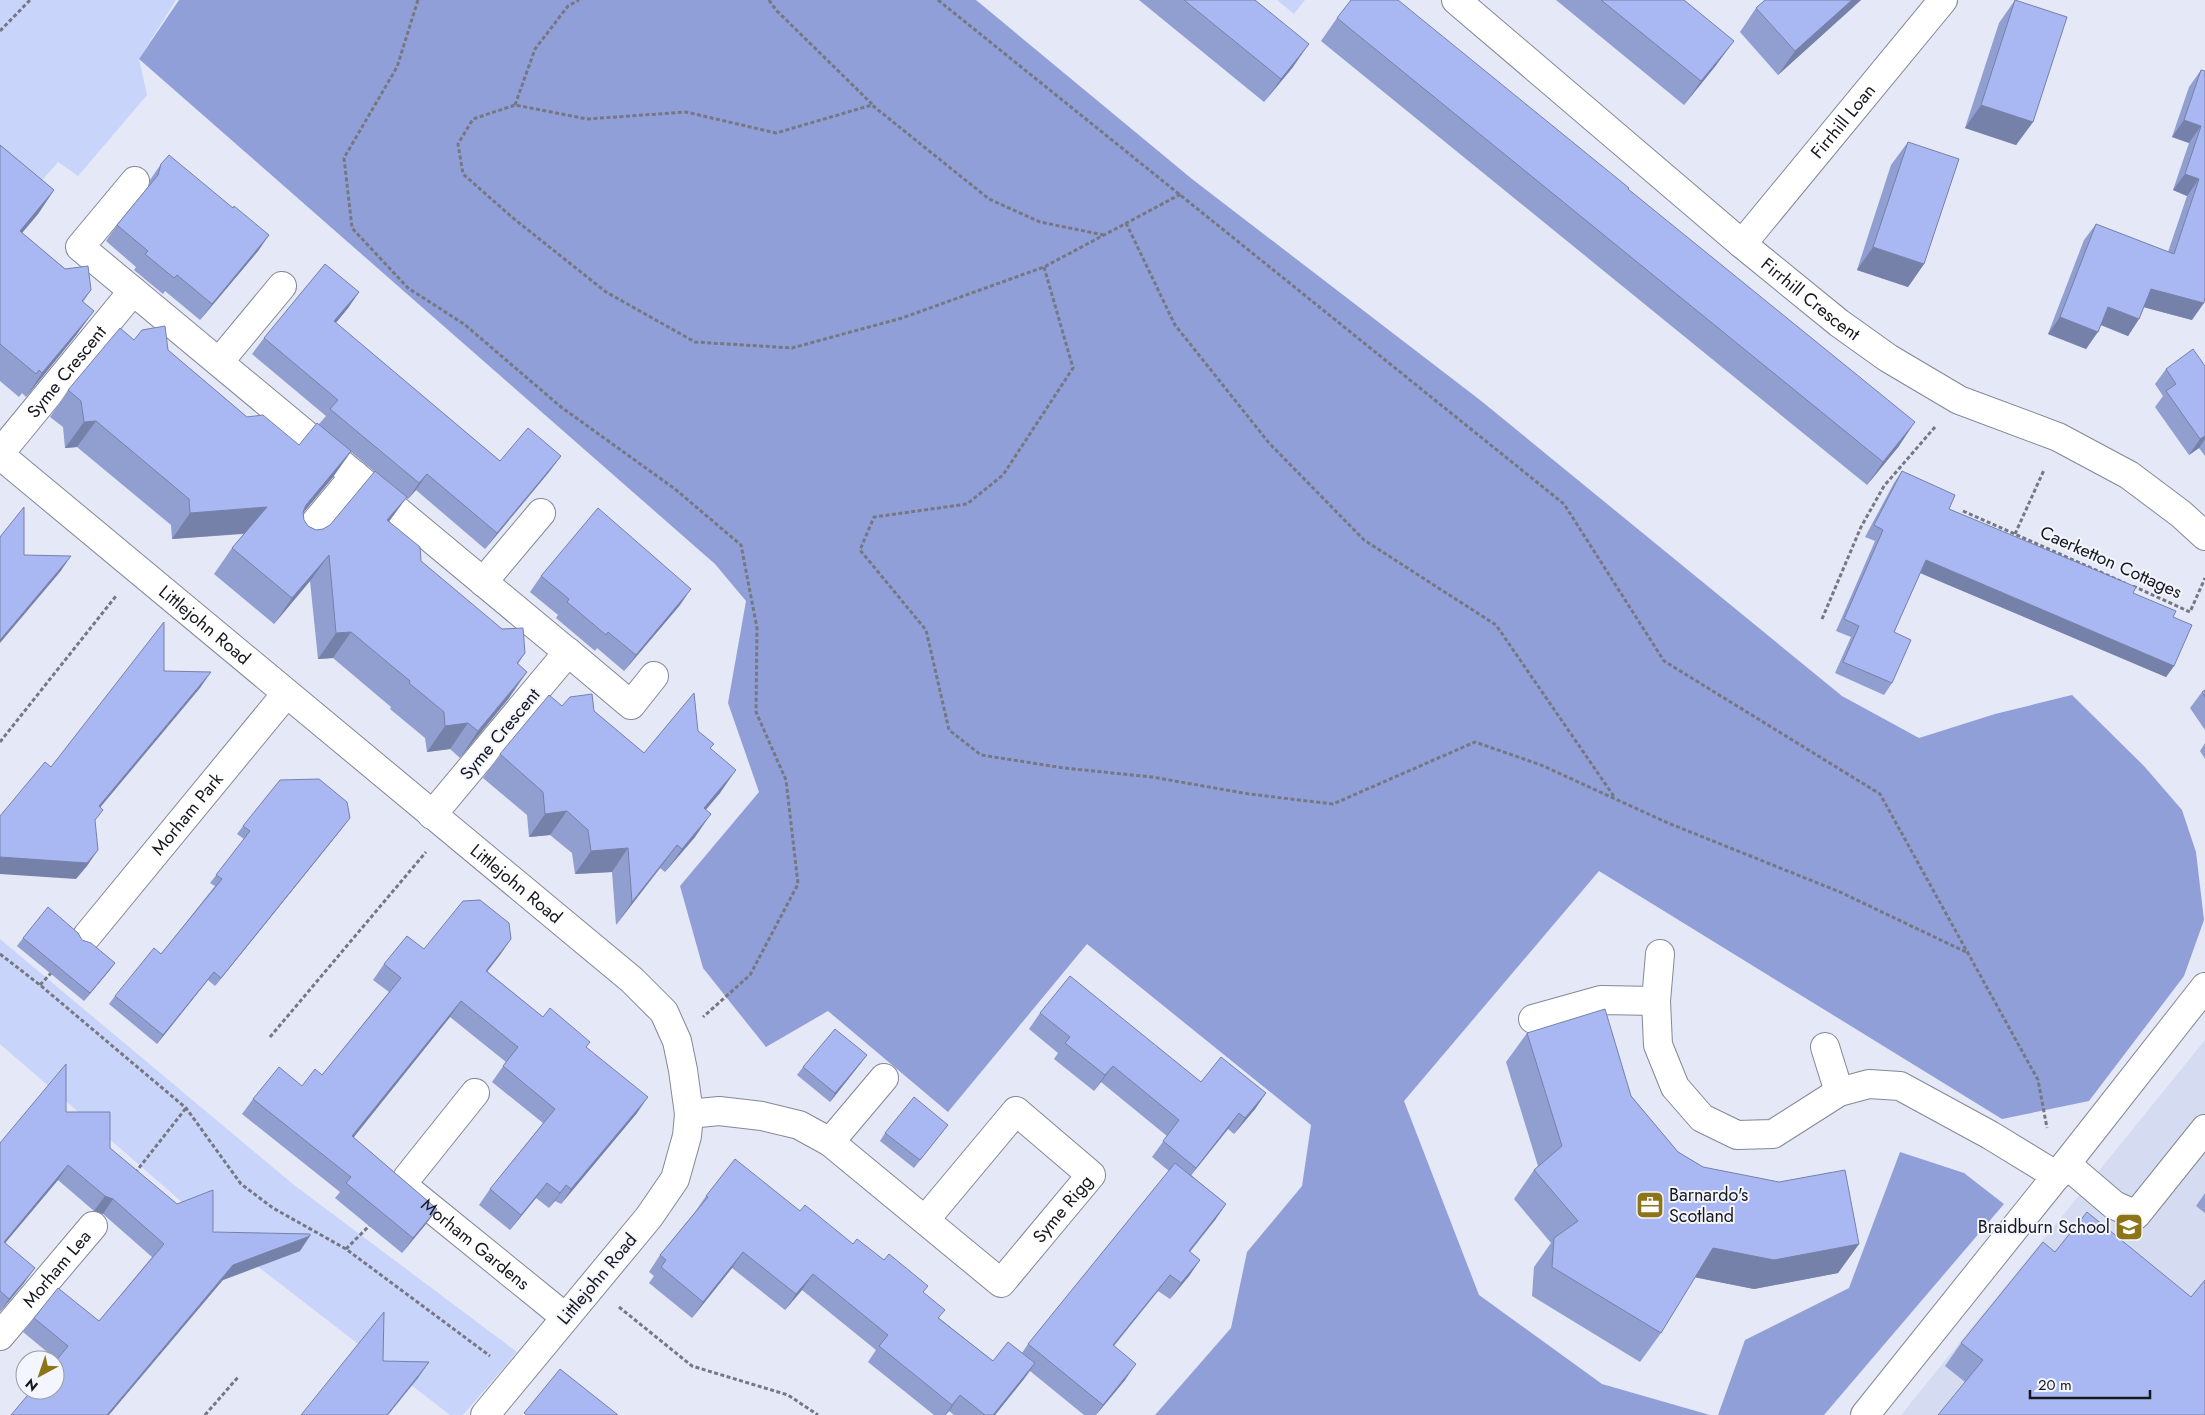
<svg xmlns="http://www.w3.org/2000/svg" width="2205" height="1415" viewBox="0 0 2205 1415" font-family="Jost,sans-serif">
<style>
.built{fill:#d5dbf1}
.green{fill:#c9d4fa}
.forest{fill:#919fd8}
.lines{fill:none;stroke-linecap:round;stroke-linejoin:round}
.minor-casing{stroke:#848895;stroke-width:30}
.path{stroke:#757882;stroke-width:3;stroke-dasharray:4 2.5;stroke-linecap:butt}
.minor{stroke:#fff;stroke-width:28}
.wall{fill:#919ed0;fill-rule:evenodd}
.shaded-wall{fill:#7681a9}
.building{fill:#a9b8f2;stroke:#7681a9}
.labels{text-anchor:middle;stroke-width:4;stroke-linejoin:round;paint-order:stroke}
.street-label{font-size:18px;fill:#16181d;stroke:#f3f6fe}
.poi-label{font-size:18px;fill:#16181d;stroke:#f3f6fe;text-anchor:start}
</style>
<rect width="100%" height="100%" fill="#e4e8f7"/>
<polygon class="built" points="2205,1040 2205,1415 1901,1415"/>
<g class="green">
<polygon points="0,0 176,0 139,59 147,95 78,176 58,162 25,200 0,179"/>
<polygon points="1277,0 1305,0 1294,14"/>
<polygon points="0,939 294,1185 517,1352 463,1415 450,1415 243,1255 0,1044"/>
</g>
<g class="forest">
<polygon points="179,0 976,0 1192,179 1480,400 1842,696 1919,738 1995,714 2072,695 2144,766 2182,810 2196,852 2204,920 2184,976 2089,1101 2002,1119 1599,871 1404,1101 1479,1295 1602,1384 1710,1415 1155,1415 1231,1328 1247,1252 1302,1186 1311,1125 1087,944 948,1112 828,1011 766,1047 703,968 680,886 759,792 728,703 746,601 715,564 139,59"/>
<polygon points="1900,1152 1964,1173 2004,1204 1824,1415 1718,1415 1745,1340 1849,1288"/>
</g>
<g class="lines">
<defs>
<g id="minor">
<path id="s1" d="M1456,0l286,244 97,79 49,35 71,42 99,37 71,38 52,39 24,22"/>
<path id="s2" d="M1742,244l201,-244"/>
<polyline points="133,291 80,247 135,181"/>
<polyline points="219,362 282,286"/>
<path id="s3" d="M0,453l133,-162 431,358 4,3 -136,163"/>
<path id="s4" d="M0,455l632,525 32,32 13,29 6,29 6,44 -2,22 -12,43 -26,38 -164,198"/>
<polyline points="300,541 355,475"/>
<polyline points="483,582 541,513"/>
<polyline points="568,652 631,705 654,676"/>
<path id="s5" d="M87,936l199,-242"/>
<polyline points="1660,954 1656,1001 1658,1045 1675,1087 1702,1118 1737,1135 1773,1134 1839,1092 1869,1084 1900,1086 1990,1135 2057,1176"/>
<polyline points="1533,1019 1601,1000 1656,1001"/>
<polyline points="1825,1047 1839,1092"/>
<path id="s6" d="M475,1093l-68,85 -1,10 159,129"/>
<path id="s7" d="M689,1114l30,-3 43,5 37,9 31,17 171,141 90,-108 -75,-64 -91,109"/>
<polyline points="830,1142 884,1078"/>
<polyline points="2066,1164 2114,1205 2136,1215 2205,1129"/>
<path id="s8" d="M0,1336l93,-110"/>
<polyline points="1865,1415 2066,1164 2205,987"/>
</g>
</defs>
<use href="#minor" class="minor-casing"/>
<g class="path">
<polyline points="418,0 397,67 344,158 352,228 408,288 464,324 561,407 675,489 741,545 757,628 756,712 786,780 798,884 750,975 703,1017"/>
<polyline points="769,0 776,10 872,104"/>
<polyline points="938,0 1564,504 1664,661 1880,794 2038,1080 2047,1128"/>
<polyline points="0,31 30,0"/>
<polyline points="515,105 535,49 568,6 579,0"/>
<polyline points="1126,223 1175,325 1269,443 1364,540 1496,625 1615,798"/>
<polyline points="1104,235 1040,222 989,199 872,105 776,133 686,112 587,119 515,105 473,119 458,144 463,174 513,218 606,292 695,342 792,348 902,318 1044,267 1181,194"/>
<polyline points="1044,267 1073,368 1003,475 967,504 874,517 860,550 926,630 949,730 981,755 1064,768 1152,777 1249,794 1333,804 1475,742 1541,765 1668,823 1840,892 1968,953"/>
<polyline points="1963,511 2125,583"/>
<polyline points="2015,534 2044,470"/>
<polyline points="2133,586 2190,612 2205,578"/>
<polyline points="1822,619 1861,527 1884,486 1935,427"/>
<polyline points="0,742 116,596"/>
<polyline points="0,954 40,985 186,1108 241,1184 273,1208 346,1249 490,1356"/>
<polyline points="40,985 52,972"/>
<polyline points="270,1037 426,852"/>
<polyline points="135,1173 186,1108"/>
<polyline points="346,1249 371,1224"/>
<polyline points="619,1307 692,1366 788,1395 818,1415"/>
<polyline points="205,1415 239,1376"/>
</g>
<use href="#minor" class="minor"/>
</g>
<g class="wall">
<polygon points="1139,0 1255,0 1293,67 1264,102"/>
<polygon points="1556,0 1684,0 1717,64 1684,105"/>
<polygon points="1765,0 1861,0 1778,75 1740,32 1756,8"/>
<polygon points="2015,0 2033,122 2016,145 1965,128 1999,23"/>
<polygon points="1337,18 1628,189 1899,446 1867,485 1321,41"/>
<polygon points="2201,70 2205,71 2192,320 2144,307 2139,319 2128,336 2101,325 2086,349 2048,334 2084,240 2096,224 2168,252 2187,196 2173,190 2189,143 2172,137 2189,87"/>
<polygon points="1908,142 1924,264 1908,287 1857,270 1891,165"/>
<polygon points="0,145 54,190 38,214 22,233 91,290 83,302 77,334 26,397 22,393 19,397 0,381"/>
<polygon points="161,164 233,208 269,235 258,251 200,320 165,291 163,294 134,270 136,267 106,241 117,225 148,187 150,180"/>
<path d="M359,292l-11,16 -12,15 164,138 61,-5 -12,16 -64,77 -69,-59 -8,9 -2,-1 -17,23 32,40 104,92 -7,11 -9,34 -49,60 -10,-9 -23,3 -2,-14 -35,-29 1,-2 -58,-49 -15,1 -8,-78 -36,43 -60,-50 18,-26 12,-14 -72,5 -1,-14 -94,-78 -12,1 -2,-21 -13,-10 18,-27 66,-50 34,10 79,67 52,28 20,-21 7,-8 -74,-62 12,-16zM351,452l24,20 -45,53 -7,4 -7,1 -8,-4 -4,-6 -1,-7 30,-36z"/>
<polygon points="2205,366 2205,456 2199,448 2189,455 2155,407 2163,396 2155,384 2166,369"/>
<polygon points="1902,471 1949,509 2133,593 2173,617 2174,666 2166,677 1920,573 1894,632 1892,683 1884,695 1835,673 1851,637 1836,631 1875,541 1865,537 1894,483"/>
<polygon points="541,576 680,605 624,671 597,648 595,651 556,618 558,615 530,592"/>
<polygon points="2205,690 2205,730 2190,708 2202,692"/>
<polygon points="562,706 594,711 644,753 698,731 711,748 720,793 706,809 695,837 665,872 660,868 616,925 612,872 575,874 572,853 550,835 529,837 527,815 483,778 500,754"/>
<polygon points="2205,743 2205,759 2200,751"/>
<polygon points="243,826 344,826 215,986 208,980 157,1044 109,1004 115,996 161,954 215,886 210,883 244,839 237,834"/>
<polygon points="23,938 82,940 115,963 109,971 84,1001 17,946"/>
<polygon points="511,939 487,971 543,1017 586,1048 637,1113 561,1204 555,1201 549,1208 536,1198 510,1230 479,1205 490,1189 543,1123 492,1082 506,1062 450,1017 353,1137 437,1209 426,1224 402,1253 335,1198 340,1192 242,1114 253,1099 302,1086 322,1075 389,992 373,980 384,964 424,949"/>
<polygon points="1040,1013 1201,1082 1266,1093 1255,1109 1234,1134 1228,1129 1191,1175 1226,1204 1215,1220 1190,1252 1200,1260 1189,1276 1170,1299 1158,1291 1114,1346 1125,1380 1096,1415 1084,1415 1030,1371 995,1415 954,1415 949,1411 946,1415 934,1415 868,1362 876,1350 802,1290 785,1310 732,1268 692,1318 649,1283 654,1276 649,1272 660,1255 695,1212 706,1196 800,1211 853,1244 923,1292 939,1318 993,1361 1022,1353 1028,1344 1169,1171 1152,1157 1167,1136 1101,1082 1094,1091 1054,1059 1058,1053 1029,1029"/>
<polygon points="1527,1033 1631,1096 1678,1152 1703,1167 1859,1244 1838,1273 1754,1289 1695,1277 1661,1333 1640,1362 1532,1296 1534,1267 1551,1243 1514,1199 1534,1170 1538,1166 1506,1062"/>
<polygon points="867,1055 830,1102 797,1075 803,1067"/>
<polygon points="66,1112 177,1204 213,1232 300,1251 223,1280 57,1360 23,1332 34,1318 99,1321 152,1257 103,1214 94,1211 58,1180 5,1243 24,1283 0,1312 0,1143"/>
<polygon points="948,1125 914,1168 880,1141 885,1133"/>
<polygon points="2205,1193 2205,1213 2196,1206"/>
<polygon points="2055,1252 2191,1297 2205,1415 1965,1382 1945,1366 1961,1343"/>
</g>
<g class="shaded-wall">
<polygon points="1852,0 1861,0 1778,75 1795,51"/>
<polygon points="1734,41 1717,64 1684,105 1701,81"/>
<polygon points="1309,44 1293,67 1264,102 1281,79"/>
<polygon points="1981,105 2033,122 2016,145 1965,128"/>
<polygon points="2184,120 2201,126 2189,143 2172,137"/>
<polygon points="2185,174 2199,179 2187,196 2173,190"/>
<polygon points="54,190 38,214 4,254 20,231"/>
<polygon points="269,235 258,251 200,320 212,304"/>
<polygon points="1873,247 1924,264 1908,287 1857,270"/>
<polygon points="2151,289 2204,303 2192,320 2139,306"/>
<polygon points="359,292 348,308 323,338 334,321"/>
<polygon points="2108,307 2139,319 2128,336 2096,323"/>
<polygon points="94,311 77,334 26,397 42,373"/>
<polygon points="2060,317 2098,332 2086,349 2048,334"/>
<polygon points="96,421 77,447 65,448 84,422"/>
<polygon points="1915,422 1899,446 1867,485 1883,462"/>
<polygon points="2205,436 2205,439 2199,448 2189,455 2200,439"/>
<polygon points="351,451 333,477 288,531 306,505"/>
<polygon points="561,456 549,472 485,549 497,533"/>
<polygon points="427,474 416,490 408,499 419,483"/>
<polygon points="407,497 388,523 387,520"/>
<polygon points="267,507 248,533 172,539 190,513"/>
<polygon points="329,555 310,581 274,624 292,598"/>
<polygon points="71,556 60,572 0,643 0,640"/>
<polygon points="1926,560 2174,666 2166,677 1918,572"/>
<polygon points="691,589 680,605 624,671 636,655"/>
<polygon points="351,632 333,658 318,659 336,633"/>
<polygon points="211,672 200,688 88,822 99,806"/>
<polygon points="527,672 509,698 460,758 478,731"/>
<polygon points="468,723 450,749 427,752 445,726"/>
<polygon points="736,770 720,793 688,831 704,808"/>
<polygon points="567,811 550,835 529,837 545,814"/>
<polygon points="711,814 695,837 665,872 682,849"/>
<polygon points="350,818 344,826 215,986 221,978"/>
<polygon points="677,845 660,868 616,925 632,902"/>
<polygon points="628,848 612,872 575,874 591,851"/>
<polygon points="98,850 87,866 76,879 0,874 0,857"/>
<polygon points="511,939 500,955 476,986 486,971"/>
<polygon points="115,963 109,971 84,1001 90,993"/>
<polygon points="214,972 208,980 157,1044 163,1035"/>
<polygon points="461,1001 450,1017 342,1152 352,1136"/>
<polygon points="867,1055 861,1063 830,1102 835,1093"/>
<polygon points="1113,1066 1101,1082 1094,1091 1105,1075"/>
<polygon points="1266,1093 1255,1109 1234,1134 1245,1118"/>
<polygon points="648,1097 637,1113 561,1204 571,1189"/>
<polygon points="1239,1113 1228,1129 1184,1184 1196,1168"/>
<polygon points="68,1165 58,1180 0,1249 4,1242"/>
<polygon points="547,1183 536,1198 510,1230 521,1215"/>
<polygon points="566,1185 555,1201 549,1208 560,1193"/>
<polygon points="105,1196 113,1199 103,1214 94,1211"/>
<polygon points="1226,1204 1215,1220 1177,1267 1189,1251"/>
<polygon points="437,1209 426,1224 402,1253 413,1238"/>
<polygon points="310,1236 300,1251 223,1280 109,1415 107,1415 233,1265"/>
<polygon points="1859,1244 1838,1273 1754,1289 1693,1277 1713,1248"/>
<polygon points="743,1252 732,1268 692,1318 703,1302"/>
<polygon points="1200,1260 1189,1276 1170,1299 1181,1283"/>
<polygon points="35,1268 24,1283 0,1312 9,1299"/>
<polygon points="813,1274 802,1290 785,1310 796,1294"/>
<polygon points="1170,1275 1158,1291 1101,1361 1113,1345"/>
<polygon points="429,1362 418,1378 388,1415 387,1415"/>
<polygon points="1035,1363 1024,1379 995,1415 993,1415"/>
<polygon points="1136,1364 1125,1380 1096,1415 1103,1405"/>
<polygon points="960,1395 949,1411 945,1415 952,1405"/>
</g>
<g class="building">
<polygon points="1184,0 1255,0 1309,44 1281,79"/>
<polygon points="1351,0 1398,0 1629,188 1628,189 1915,422 1883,462 1337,18"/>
<polygon points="1601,0 1684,0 1734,41 1701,81"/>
<polygon points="1765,0 1852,0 1795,51 1756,8"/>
<polygon points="2015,0 2067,17 2033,122 1981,105"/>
<polygon points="2201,70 2205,71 2205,297 2204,303 2151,289 2139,319 2108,307 2098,332 2060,317 2096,224 2174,254 2199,179 2185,174 2201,126 2184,120"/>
<polygon points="1908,142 1959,159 1924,264 1873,247"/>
<polygon points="0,145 54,190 20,231 65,269 88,266 91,290 82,301 94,311 42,373 39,370 36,374 0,344"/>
<polygon points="169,155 233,208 234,206 269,235 212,304 177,275 174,278 145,254 148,251 117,225 158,175 161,164"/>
<polygon points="325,264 359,292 334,321 500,461 528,428 561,456 497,533 427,474 419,483 330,409 338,400 264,338"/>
<polygon points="165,326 168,350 247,417 263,415 299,445 317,423 351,451 306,505 303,512 304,520 308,526 316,530 323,529 330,525 375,471 407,497 387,520 420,547 421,561 502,629 523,628 525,653 517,663 527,672 478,731 468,723 445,726 444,712 409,683 410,681 351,632 336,633 329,555 292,598 232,548 267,507 190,513 189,499 96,421 84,422 81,401 68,390 120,328 134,340 142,330"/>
<polygon points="2193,349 2205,366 2205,436 2200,439 2166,391 2176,384 2166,369"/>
<polygon points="1902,471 1955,495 1949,509 2136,587 2133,593 2176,611 2173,617 2192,625 2174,666 1926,560 1894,632 1911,640 1892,683 1843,662 1859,626 1844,619 1883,530 1874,525"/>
<polygon points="24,507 24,555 71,556 0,640 0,537"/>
<polygon points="598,508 691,589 636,655 608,632 606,635 567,602 569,599 541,576"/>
<polygon points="164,622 164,671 211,672 99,806 103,810 95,820 98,850 87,863 0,857 0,816 45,762 51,767"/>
<polygon points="2205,690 2205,697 2202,692"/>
<polygon points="694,693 698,731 714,744 710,748 736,770 704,808 711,814 682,849 677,845 632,902 628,848 591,851 588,830 567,811 545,814 543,792 500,754 549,695 562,706 570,697 592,694 594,711 644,753"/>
<polygon points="319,779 347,802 350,818 221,978 214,972 163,1035 115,996 154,948 161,954 222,879 216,875 250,831 243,826 280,780"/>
<polygon points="480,900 509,923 511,939 486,971 543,1017 550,1008 590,1042 586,1047 648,1097 571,1189 566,1185 560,1193 547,1183 521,1215 490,1189 555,1109 503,1066 518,1047 461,1001 352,1136 437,1209 413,1238 346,1183 351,1177 253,1099 279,1067 302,1086 315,1069 322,1075 401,978 384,964 407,936 424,949 463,901"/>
<polygon points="48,907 78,933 82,940 91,943 115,963 90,993 23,938"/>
<polygon points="1070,976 1201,1082 1221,1057 1266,1093 1245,1118 1239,1113 1196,1168 1163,1141 1179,1120 1113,1066 1105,1075 1065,1043 1070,1037 1040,1013"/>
<polygon points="1605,1009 1631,1096 1678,1152 1703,1167 1779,1182 1845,1170 1859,1244 1774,1260 1713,1248 1661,1333 1552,1267 1554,1238 1578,1221 1534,1170 1562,1146 1527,1033"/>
<polygon points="835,1029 867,1055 835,1093 803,1067"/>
<polygon points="66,1064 66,1112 110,1112 110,1148 177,1204 213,1190 213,1232 310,1234 310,1236 233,1265 107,1415 11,1415 32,1390 55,1390 55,1362 68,1346 34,1318 58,1288 99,1321 164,1244 113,1199 105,1196 68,1165 4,1242 35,1268 9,1299 0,1291 0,1143"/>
<polygon points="914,1097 948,1125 920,1160 885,1133"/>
<polygon points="735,1159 800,1211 805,1205 853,1244 857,1239 884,1260 889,1254 928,1286 923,1292 945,1310 938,1318 993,1361 1008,1342 1035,1363 993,1415 985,1415 960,1395 952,1405 879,1346 888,1335 813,1274 796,1294 743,1252 703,1302 661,1267 666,1260 660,1255 708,1197 706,1196"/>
<polygon points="1175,1163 1226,1204 1189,1251 1200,1260 1181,1283 1170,1275 1113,1345 1136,1364 1103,1405 1028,1344"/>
<polygon points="2087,1212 2191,1297 2205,1280 2205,1415 1938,1415 1983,1360 1961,1343 2043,1242 2055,1252"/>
<polygon points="384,1312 383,1361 429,1362 387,1415 301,1415"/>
<polygon points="560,1369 618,1415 527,1415 524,1413"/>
</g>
<defs>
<symbol id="office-square" viewBox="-11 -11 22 22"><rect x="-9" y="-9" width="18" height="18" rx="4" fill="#8c7417" stroke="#f3f6fe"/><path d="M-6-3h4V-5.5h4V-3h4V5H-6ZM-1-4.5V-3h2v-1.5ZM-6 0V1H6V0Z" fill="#fff"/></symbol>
<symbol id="school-square" viewBox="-11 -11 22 22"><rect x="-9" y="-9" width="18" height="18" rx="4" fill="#8c7417" stroke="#f3f6fe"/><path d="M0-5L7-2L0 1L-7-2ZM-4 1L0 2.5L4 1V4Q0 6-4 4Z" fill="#fff"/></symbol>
</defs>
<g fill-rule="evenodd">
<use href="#office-square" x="1634" y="1189" width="32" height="32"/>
<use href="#school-square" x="2113" y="1211" width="32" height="32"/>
</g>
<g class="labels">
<g class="street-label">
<text dy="6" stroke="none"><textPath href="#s2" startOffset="159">Firrhill Loan</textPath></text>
<text dy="6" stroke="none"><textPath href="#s1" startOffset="464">Firrhill Crescent</textPath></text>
<text dy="6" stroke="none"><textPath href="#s3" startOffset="105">Syme Crescent</textPath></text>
<text transform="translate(2111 562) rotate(24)" y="6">Caerketton Cottages</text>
<text dy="6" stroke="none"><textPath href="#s4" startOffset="266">Littlejohn Road</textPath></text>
<text transform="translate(500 734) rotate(-50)" y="6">Syme Crescent</text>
<text dy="6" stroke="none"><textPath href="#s5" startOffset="158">Morham Park</textPath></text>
<text dy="6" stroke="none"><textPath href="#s4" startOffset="671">Littlejohn Road</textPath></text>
<text dy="6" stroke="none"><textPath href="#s7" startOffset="465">Syme Rigg</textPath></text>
<text dy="6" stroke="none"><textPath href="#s6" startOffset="208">Morham Gardens</textPath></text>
<text dy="6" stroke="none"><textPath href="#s8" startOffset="88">Morham Lea</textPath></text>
<text transform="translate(597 1279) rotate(-50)" y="6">Littlejohn Road</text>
</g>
<g class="poi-label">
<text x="1669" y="1201">Barnardo's<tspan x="1669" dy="21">Scotland</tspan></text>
<text x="2110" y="1233" text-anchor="end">Braidburn School</text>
</g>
</g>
<g transform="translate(40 1375) rotate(220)"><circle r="24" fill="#f3f6fe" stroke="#9b9da4"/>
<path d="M0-4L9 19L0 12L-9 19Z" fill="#8c7417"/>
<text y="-8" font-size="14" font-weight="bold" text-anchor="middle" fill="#16181d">N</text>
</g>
<path d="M2030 1390v8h120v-8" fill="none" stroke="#16181d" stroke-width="2.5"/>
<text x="2038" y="1390" font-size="15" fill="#16181d" stroke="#f3f6fe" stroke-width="4" paint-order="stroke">20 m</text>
</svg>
